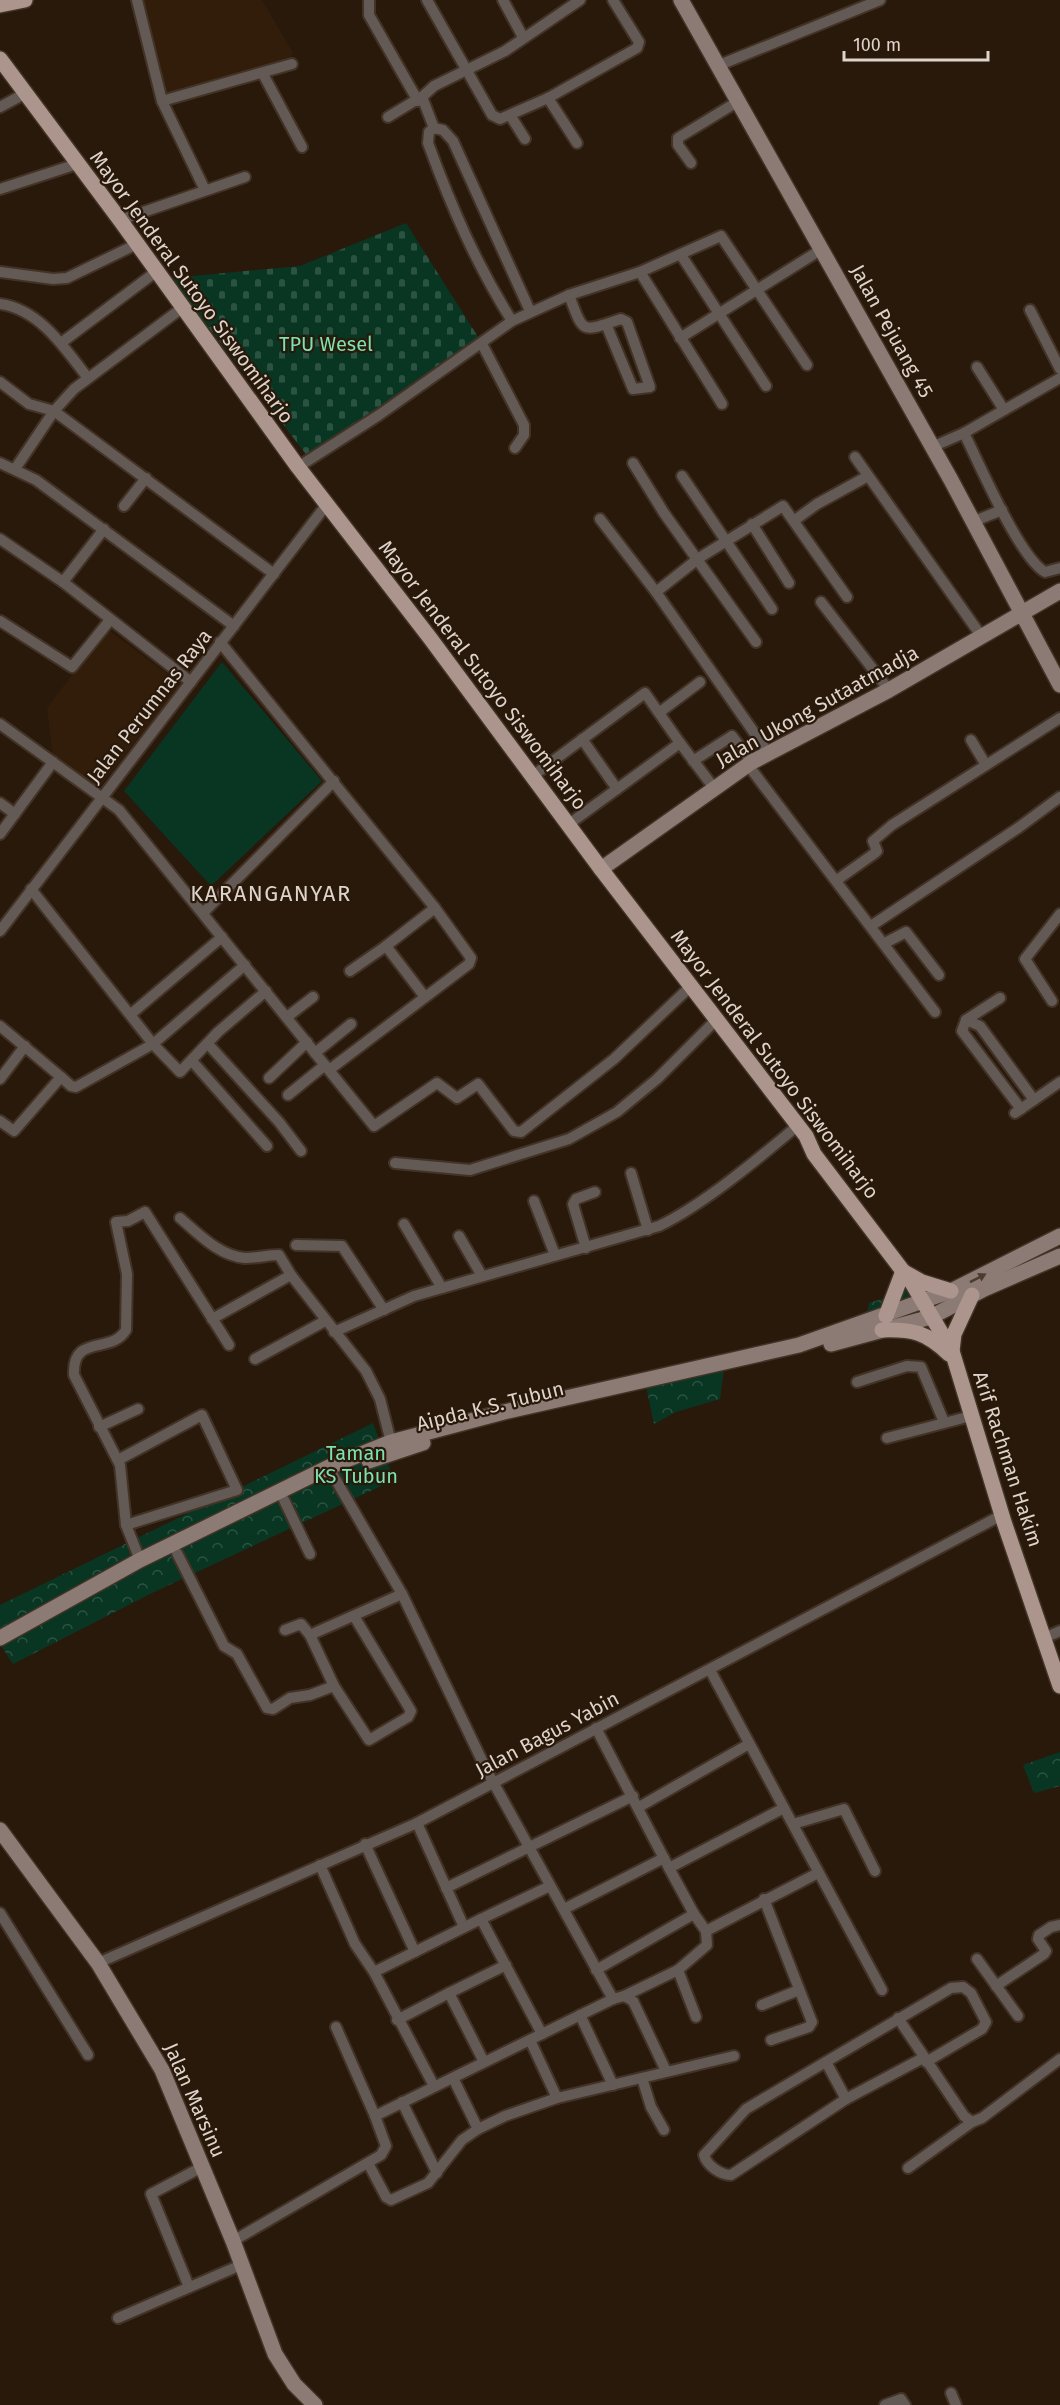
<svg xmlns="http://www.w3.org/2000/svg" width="1060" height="2405" viewBox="0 0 1060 2405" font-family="'Fira Sans',sans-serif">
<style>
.built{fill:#321d0a}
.cemetery{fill:url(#cemetery-stones)}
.park{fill:url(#park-crowns)}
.pitch{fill:#083623}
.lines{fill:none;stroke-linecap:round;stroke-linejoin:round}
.street-casing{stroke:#423326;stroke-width:14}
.secondary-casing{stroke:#423326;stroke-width:18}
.primary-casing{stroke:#423326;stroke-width:18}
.street{stroke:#635955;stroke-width:10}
.secondary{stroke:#8c7b74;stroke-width:15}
.primary{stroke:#ab958c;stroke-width:15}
.oneway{fill:#4c3b30}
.labels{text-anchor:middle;stroke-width:4.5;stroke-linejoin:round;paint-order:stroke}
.street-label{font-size:20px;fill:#dfd4cb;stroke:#29190b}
.park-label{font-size:20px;fill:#7ce2b2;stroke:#29190b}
.quarter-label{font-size:22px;letter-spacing:1.5px;fill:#dfd4cb;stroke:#29190b}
</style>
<defs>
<pattern id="cemetery-stones" width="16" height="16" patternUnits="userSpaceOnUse" patternTransform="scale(1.5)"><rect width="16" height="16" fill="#083623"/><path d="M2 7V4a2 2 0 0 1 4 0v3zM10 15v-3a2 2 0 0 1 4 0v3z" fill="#2c5242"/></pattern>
<pattern id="park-crowns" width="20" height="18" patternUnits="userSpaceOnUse" patternTransform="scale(1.5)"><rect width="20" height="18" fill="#083623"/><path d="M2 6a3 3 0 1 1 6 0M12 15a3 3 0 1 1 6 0" fill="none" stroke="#2c5242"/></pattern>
</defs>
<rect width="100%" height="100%" fill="#29190b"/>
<g class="built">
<polygon points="138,0 262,0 293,53 284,66 163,96"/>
<polygon points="107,629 181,684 97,790 53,756 47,708"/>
</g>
<polygon class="cemetery" points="406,223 480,340 308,457 171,278 300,266"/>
<g class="park">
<polygon points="904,1278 923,1305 919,1312 882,1324 867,1314 869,1303 889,1297"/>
<polygon points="724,1368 720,1399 676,1412 654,1424 646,1386"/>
<polygon points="373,1423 394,1480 154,1592 13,1664 0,1644 0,1605"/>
<polygon points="1060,1752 1060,1786 1034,1793 1023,1765"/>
</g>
<polygon class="pitch" points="222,662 322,781 211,886 124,791"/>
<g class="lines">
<defs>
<g id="street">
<polyline points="137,0 162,101 205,190"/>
<polyline points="369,0 369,15 418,101"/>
<polyline points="427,0 492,115 500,119 548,98 637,48 639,42 613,0"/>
<polyline points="503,0 523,37"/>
<polyline points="717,66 880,0"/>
<polyline points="263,74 302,147"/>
<polyline points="548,98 577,143"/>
<polyline points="162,101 292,64"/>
<polyline points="0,107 24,94"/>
<polyline points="510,115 525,139"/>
<polyline points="388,117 421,97"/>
<path d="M434,128l-5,4 -1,11c23,63 48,121 84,178"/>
<polyline points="691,163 678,145 678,138 737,102"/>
<polyline points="0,189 77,164"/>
<polyline points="120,220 245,177"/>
<polyline points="681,255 766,386"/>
<polyline points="0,272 53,279 67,278 137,244"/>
<polyline points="640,272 722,404"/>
<path d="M569,295c15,40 12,37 52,24l6,3 23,65 -17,2 -27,-65"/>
<path d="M0,304c39,5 65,44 87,73"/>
<polyline points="1030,310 1060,369"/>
<polyline points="530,311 453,141 443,130 434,128 422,97 434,86 505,51 580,0"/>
<polyline points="680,338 822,249"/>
<polyline points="61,343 157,271"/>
<polyline points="482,344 524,425 524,435 515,448"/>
<polyline points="977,367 1004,410"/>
<polyline points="0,382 29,404 54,411 274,574"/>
<path d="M964,433c15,30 55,124 81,139l15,-4"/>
<polyline points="932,447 964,433 1060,378"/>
<polyline points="855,457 982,637"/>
<polyline points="0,463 36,480 234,626"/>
<polyline points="633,463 664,513 756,642"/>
<polyline points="298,467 379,415 512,321 569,295 640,272 721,236 807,365"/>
<polyline points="15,469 54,411 74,389 182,308"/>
<polyline points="682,476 772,609"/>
<polyline points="124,506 146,478"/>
<polyline points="600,519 656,592 769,754"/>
<polyline points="795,520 817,504 868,476"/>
<polyline points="972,522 1002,510"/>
<polyline points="752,524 789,583"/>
<polyline points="0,539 63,582 191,682"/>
<polyline points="63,582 104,529"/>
<polyline points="656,592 699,558 783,506 847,597"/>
<polyline points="821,602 889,690"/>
<polyline points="0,621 72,667 110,620"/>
<polyline points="220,642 435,908 471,958 469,964 329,1070"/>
<polyline points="660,712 700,682"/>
<polyline points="0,724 119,810 374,1126 437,1083 457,1098 478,1084 514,1131 521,1132 614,1059 691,986"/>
<polyline points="582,739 617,789"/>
<polyline points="971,740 986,765"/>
<polyline points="693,761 732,736 752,762"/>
<polyline points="748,765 935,1012"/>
<polyline points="534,775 645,693 680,743"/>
<polyline points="0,803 15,814"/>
<polyline points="569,824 680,743 714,788"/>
<polyline points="0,834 53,762"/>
<polyline points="837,880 875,853 877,851 873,841 892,825 1060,718"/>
<polyline points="31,889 153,1044 180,1072 218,1032 266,991"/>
<polyline points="203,913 334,781"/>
<polyline points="871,926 1018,828 1060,797"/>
<polyline points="0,931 327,504"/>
<polyline points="885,943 906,932 939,975"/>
<polyline points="350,971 386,946"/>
<polyline points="425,997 386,946 435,908"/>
<polyline points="1000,998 966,1020 962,1031 1021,1109"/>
<polyline points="1052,1001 1025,959 1060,914"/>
<polyline points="131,1014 222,937"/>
<polyline points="287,1017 313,997"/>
<polyline points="966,1020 980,1026 1034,1100"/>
<polyline points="0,1026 61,1077 14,1131 0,1121"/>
<polyline points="208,1044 279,1122 301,1151"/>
<polyline points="315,1053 351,1024"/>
<polyline points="192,1061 267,1146"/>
<polyline points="61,1077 71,1086 76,1087 153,1044 245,965"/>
<polyline points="269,1078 307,1042"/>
<polyline points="0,1079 25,1046"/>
<polyline points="288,1095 325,1065"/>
<polyline points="1015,1113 1060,1082"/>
<polyline points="395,1163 470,1170 569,1139 617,1112 657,1079 717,1019"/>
<polyline points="631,1173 648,1230"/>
<polyline points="534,1201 555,1255"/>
<path d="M180,1218c19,16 39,38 65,40 12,0 23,-3 34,-3l12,20"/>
<polyline points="404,1224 442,1288"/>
<polyline points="459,1236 482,1276"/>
<polyline points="296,1245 342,1246 384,1310"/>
<polyline points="586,1248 573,1204 576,1199 595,1192"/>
<polyline points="212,1319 291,1275 366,1371 380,1399 391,1442"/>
<path d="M334,1332l80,-36 245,-70c44,-21 99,-67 137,-99"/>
<polyline points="255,1359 325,1321"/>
<polyline points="857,1382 907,1366 921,1367 944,1422"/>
<polyline points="99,1427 138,1409"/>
<polyline points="887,1438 971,1416"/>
<polyline points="118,1460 202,1415 237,1490 126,1525 140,1560"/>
<polyline points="333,1475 402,1594 487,1771 613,1999"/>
<polyline points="284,1500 310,1554"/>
<path d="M126,1525l-6,-60 -46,-90c-2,-42 37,-20 52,-45l1,-56 -11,-52 12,-1 17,-9 84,133"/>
<polyline points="177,1553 224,1646 237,1654 267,1708 273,1709 290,1698 310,1695 334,1686"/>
<polyline points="354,1616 411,1711 408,1717 369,1740 334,1686 310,1635 402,1594"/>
<polyline points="285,1630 301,1624 310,1635"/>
<polyline points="1044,1638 1060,1631"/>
<polyline points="596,1728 669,1868 784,1808 710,1670"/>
<polyline points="639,1807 749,1744"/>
<polyline points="784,1808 882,1990"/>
<polyline points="417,1823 464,1927"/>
<polyline points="793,1824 844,1809 875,1871"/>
<polyline points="365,1844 415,1952"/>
<polyline points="320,1865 355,1944 374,1972 434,2086"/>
<polyline points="446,1888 633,1796"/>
<polyline points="764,1899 812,2022 809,2027 771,2040"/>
<polyline points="564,1909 664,1858"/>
<polyline points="0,1913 88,2055"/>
<polyline points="694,1914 706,1931 818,1873"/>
<polyline points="481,1919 550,1886"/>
<polyline points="977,1959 1018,2016"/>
<polyline points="98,1963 417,1823 1002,1515"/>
<polyline points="596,1970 694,1914 669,1868"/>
<polyline points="678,1970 696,2017"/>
<polyline points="374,1972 481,1919 542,2034"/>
<polyline points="996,1986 1044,1954 1046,1951 1038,1939 1039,1935 1051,1927 1060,1925"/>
<polyline points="449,1993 506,1965"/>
<polyline points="624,1996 678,1970 707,1945 706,1931"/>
<polyline points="762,2005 799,1990"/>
<polyline points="580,2015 613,2085"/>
<polyline points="898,2018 964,2116 972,2122 982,2118 1060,2059"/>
<polyline points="397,2020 449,1993 484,2062"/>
<polyline points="336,2027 375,2116"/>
<polyline points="530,2040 557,2098 734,2056"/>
<path d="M923,2058l-77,41 -115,76c-10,0 -24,-9 -27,-20l42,-46 205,-121 12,-1 8,6 15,29 -4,7 -56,33"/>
<polyline points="826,2062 846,2099"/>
<polyline points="453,2078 478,2129"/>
<polyline points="642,2078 651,2107 664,2130"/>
<polyline points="402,2102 437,2173"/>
<polyline points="368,2163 386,2197 391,2200 428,2183 462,2140 478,2129 505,2116 557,2098"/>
<polyline points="908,2168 972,2122"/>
<polyline points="233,2241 381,2155 386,2146 375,2116 613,1999 624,1996 633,2001 666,2071"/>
<polyline points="189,2287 151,2194 202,2167"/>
<polyline points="118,2318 241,2265"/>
<polyline points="951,2393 956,2405"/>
<polyline points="885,2405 901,2399 905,2405"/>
</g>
<g id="secondary">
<polyline points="681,0 951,480 1060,685"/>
<polyline points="601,869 752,762 889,690 1060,591"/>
<polyline points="831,1344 931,1317 984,1289 1060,1256"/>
<polyline points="369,1461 423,1443"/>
<polyline points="0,1638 140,1560 329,1467 391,1442 504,1412 799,1345 951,1291 1060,1236"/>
<polyline points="0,1830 98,1963 162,2070 233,2241 275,2354 294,2384 315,2405"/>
</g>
<g id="primary">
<polyline points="0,5 25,0"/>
<polyline points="0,59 120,220 298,467 430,638 601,869 806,1136 814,1154 912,1283 952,1351 1004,1522 1060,1686"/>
<polyline points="906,1273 922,1282 951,1291"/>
<polyline points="886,1316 903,1271"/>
<path d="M882,1330c31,-1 44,2 67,24"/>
<polyline points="952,1351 954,1334 972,1295"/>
</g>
</defs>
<use href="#street" class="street-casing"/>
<use href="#secondary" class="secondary-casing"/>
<use href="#primary" class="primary-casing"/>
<use href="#street" class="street"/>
<use href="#secondary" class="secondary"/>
<use href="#primary" class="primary"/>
</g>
<defs><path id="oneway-solid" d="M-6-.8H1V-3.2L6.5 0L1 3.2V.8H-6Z" transform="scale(1.5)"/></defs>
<use class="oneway" href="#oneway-solid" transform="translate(978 1278) rotate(-27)"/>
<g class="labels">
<g class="street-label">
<text transform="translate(192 287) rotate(54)" y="7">Mayor Jenderal Sutoyo Siswomiharjo</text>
<text transform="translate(892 331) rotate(61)" y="7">Jalan Pejuang 45</text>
<text transform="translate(483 675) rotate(53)" y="7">Mayor Jenderal Sutoyo Siswomiharjo</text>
<text transform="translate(149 706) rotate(-52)" y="7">Jalan Perumnas Raya</text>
<text transform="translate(817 706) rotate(-29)" y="7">Jalan Ukong Sutaatmadja</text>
<text transform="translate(775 1064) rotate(53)" y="7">Mayor Jenderal Sutoyo Siswomiharjo</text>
<text transform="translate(490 1406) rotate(-14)" y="7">Aipda K.S. Tubun</text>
<text transform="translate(1008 1459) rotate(72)" y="7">Arif Rachman Hakim</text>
<text transform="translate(547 1734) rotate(-28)" y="7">Jalan Bagus Yabin</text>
<text transform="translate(195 2100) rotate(66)" y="7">Jalan Marsinu</text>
</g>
<g class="park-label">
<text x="326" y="351">TPU Wesel</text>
<text x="356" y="1460">Taman<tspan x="356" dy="23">KS Tubun</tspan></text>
</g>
<g class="quarter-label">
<text x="271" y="901">KARANGANYAR</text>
</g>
</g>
<path d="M844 51v9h144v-9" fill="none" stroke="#dfd4cb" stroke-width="3"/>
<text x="853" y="51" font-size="18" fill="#dfd4cb" stroke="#29190b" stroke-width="4.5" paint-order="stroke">100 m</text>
</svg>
